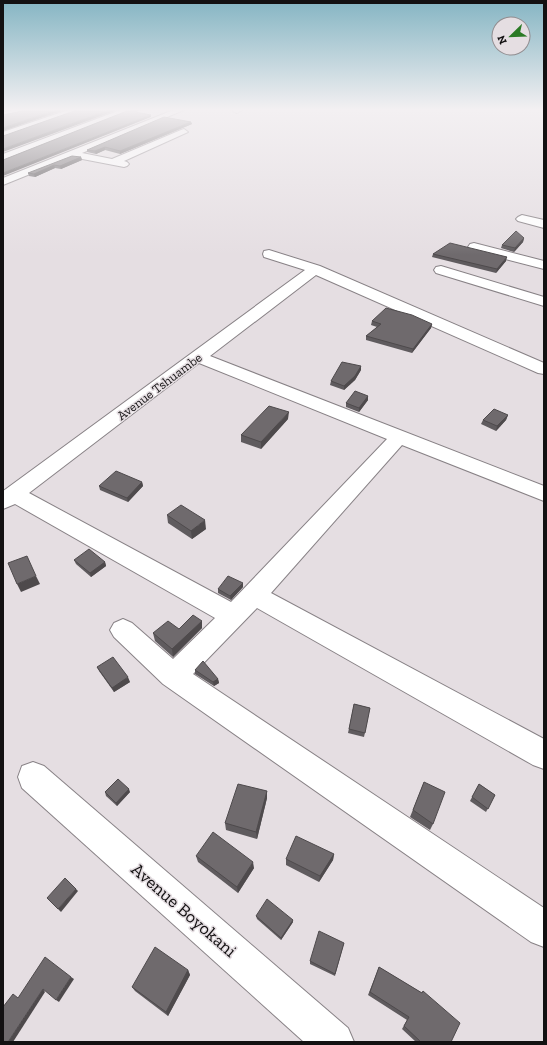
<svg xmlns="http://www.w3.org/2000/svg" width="547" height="1045" viewBox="0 0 547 1045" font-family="'Zilla Slab',serif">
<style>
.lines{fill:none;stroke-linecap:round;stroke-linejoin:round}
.minor-casing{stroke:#888286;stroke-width:2}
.minor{fill:#fff;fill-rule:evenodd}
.wall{fill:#5f5b5e}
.shaded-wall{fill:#4e4a4c}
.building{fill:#6f6a6d;stroke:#4e4a4c}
.labels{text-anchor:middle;stroke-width:3;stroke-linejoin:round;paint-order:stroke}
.far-street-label{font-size:13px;fill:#131112;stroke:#e5dee2}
.near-street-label{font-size:18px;fill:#131112;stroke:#e5dee2}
</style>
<rect width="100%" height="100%" fill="#e5dee2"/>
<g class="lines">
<defs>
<g id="minor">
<polygon points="16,109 28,109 27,111 3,117 3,112"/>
<polygon points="71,109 82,109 3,138 3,132"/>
<polygon points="123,109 134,109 3,160 3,154"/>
<polygon points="176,109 186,109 82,153 112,159 181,130 184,129 188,132 124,161 127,162 129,164 127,166 124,167 72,157 3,185 3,178"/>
<polygon points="235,109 244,109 237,113 233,111"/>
<polygon points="522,215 544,220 544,228 518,221 516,219 518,217"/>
<polygon points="474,243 544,261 544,269 470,250 468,247 470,244"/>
<path d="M269,250l51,16 224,97v11l-6,-1 -222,-98 -106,81 334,130v15l-142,-56 -131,148 273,146v30l-11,-4 -276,-157 -64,66 351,234v39l-13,-5 -368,-258 -49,-47 -4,-7 4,-7 9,-4 9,4 41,36 42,-41 -200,-114 -12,5v-18l3,-2 299,-219 -41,-13 -1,-3 1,-3zM199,363l188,76 -156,163 -202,-109z"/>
<polygon points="441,266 544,297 544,306 436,273 434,270 436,267"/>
<polygon points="33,762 44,766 348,1028 354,1042 304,1042 22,788 18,777 22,766"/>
</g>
</defs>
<use href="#minor" class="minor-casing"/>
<use href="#minor" class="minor"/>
</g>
<g class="wall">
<polygon points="191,122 192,124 120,154 105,150 96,154 87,152 87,150"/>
<polygon points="81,157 82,160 61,169 55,168 35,177 29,176 28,173"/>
<polygon points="524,238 523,242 514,252 501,248 502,245"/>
<polygon points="433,254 506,261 496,273 432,257"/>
<polygon points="372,321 432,324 431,328 412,353 366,340 366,336 377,327 371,325"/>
<polygon points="361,370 355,380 344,390 330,385 331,381"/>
<polygon points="368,396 368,400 359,412 346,407 346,403"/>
<polygon points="508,415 506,420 496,431 481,424 483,420"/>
<polygon points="288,419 261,449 241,442 241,435"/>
<polygon points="142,482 143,486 128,502 100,490 99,486"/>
<polygon points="167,515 206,529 192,539 168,523"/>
<polygon points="74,560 105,562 106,566 91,577 76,564"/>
<polygon points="243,587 231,600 218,593 218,589"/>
<polygon points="202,621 202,628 173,657 155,641 153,633 179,629"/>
<polygon points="97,667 130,682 114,692 99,671"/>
<polygon points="195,670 218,679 219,683 214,686 195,674"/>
<polygon points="354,704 370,708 364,737 348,733"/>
<polygon points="424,782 433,824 430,830 410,817"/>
<polygon points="479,784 495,795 486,812 470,801"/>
<polygon points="267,791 267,798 257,839 226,830 225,823"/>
<polygon points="105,792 130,792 117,806 106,796"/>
<polygon points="334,854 333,860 319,882 286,865 286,859"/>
<polygon points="196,856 254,868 238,893 198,862"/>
<polygon points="256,916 293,922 281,940 257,919"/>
<polygon points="344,943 335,976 310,964 310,961"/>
<polygon points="379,967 422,993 423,991 451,1042 416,1042 402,1029 407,1020 368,995"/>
<polygon points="188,970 190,975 168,1016 135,991 132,987"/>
</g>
<g class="shaded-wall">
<polygon points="3,109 11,109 3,111"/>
<polygon points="59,109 67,109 3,131 3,128"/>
<polygon points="112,109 120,109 3,152 3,149"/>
<polygon points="137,109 145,109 130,114 130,111"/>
<polygon points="151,115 151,117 3,176 3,173"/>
<polygon points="191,122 192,124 120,154 120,151"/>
<polygon points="105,147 105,150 96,154 95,151"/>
<polygon points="81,157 82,160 61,169 60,166"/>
<polygon points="54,165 55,168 35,177 34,174"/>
<polygon points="524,238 523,242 514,252 515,248"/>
<polygon points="507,257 506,261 496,273 497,269"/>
<polygon points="432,324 431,328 412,353 413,349"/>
<polygon points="361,366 361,370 355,380 344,390 344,386"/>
<polygon points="368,396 368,400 359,412 359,408"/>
<polygon points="289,412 288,419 261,449 261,442"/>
<polygon points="508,415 506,420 496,431 497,426"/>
<polygon points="142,482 143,486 128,502 127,498"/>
<polygon points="205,520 206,529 192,539 191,531"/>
<polygon points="105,562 106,566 91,577 90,573"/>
<polygon points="36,576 40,584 21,592 17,584"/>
<polygon points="243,583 243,587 231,600 230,596"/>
<polygon points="202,621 202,628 173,657 172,649"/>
<polygon points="128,677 130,682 114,692 112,688"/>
<polygon points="218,679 219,683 214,686 213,682"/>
<polygon points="129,789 130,792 117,806 116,803"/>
<polygon points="267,791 267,798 257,839 256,832"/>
<polygon points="334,854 333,860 319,882 320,876"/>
<polygon points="253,862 254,868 238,893 237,887"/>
<polygon points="76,889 78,891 61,912 58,909"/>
<polygon points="293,920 293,922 281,940 281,938"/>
<polygon points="188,970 190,975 168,1016 166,1012"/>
<polygon points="71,977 74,979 59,1002 56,1000"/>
<polygon points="43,989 45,992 13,1042 8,1042"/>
</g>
<g class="building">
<polygon points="27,109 59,109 3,128 3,115 27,110"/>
<polygon points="80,109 112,109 3,149 3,136"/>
<polygon points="132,109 137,109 130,111 151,115 3,173 3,160"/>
<polygon points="164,117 191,122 120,151 105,147 95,151 87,150"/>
<polygon points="72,156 81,157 60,166 54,165 34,174 28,173"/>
<polygon points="516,231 524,238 515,248 502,245"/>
<polygon points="450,243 507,257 497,269 433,254"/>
<polygon points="386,308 412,315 432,324 413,349 366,336 381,324 372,321"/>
<polygon points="342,362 361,366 355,376 344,386 331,381"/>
<polygon points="355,391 368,396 359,408 346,403"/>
<polygon points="269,406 289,412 261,442 241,435"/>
<polygon points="494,409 508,415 497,426 483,420"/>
<polygon points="116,471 142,482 127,498 99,486"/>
<polygon points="181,505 205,520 191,531 167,515"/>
<polygon points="89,549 105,562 90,573 74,560"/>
<polygon points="27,556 36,576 17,584 8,563"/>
<polygon points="228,576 243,583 230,596 218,589"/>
<polygon points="193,615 202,621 172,649 153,633 168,621 179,629"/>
<polygon points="113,657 128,677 112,688 97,667"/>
<polygon points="203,661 218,679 213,682 195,670"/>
<polygon points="354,704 370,708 365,733 349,729"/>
<polygon points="118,779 129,789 116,803 105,792"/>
<polygon points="424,782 445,792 433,824 413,810"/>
<polygon points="238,784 267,791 256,832 225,823"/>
<polygon points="479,784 495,795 488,809 472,797"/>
<polygon points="213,832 253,862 237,887 196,856"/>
<polygon points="296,836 334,854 320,876 286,859"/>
<polygon points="65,878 76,889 58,909 47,898"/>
<polygon points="267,899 293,920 281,938 256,916"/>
<polygon points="319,931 344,943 335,974 310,961"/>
<polygon points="155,947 188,970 166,1012 132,987"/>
<polygon points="45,957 71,977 56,1000 43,989 8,1042 3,1042 3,1007 13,994 18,998"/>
<polygon points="379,967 422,993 423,991 460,1023 451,1042 421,1042 404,1026 409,1017 370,992"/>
</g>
<linearGradient id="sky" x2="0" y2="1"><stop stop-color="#85b5c3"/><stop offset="0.43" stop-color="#f3f0f2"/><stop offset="1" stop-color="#f3f0f2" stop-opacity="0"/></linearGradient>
<rect width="547" height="255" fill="url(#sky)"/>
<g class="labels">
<g class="far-street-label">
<text transform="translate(159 386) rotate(-37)" y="5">Avenue Tshuambe</text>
</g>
<g class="near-street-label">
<text transform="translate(184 910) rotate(41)" y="6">Avenue Boyokani</text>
</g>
</g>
<rect width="547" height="1045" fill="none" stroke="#131112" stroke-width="8"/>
<g transform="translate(511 36) rotate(247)"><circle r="19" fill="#e5dee2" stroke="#918c8f"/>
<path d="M0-3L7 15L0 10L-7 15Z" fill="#2a7a25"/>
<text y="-6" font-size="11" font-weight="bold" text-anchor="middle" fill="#131112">N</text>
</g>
</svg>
